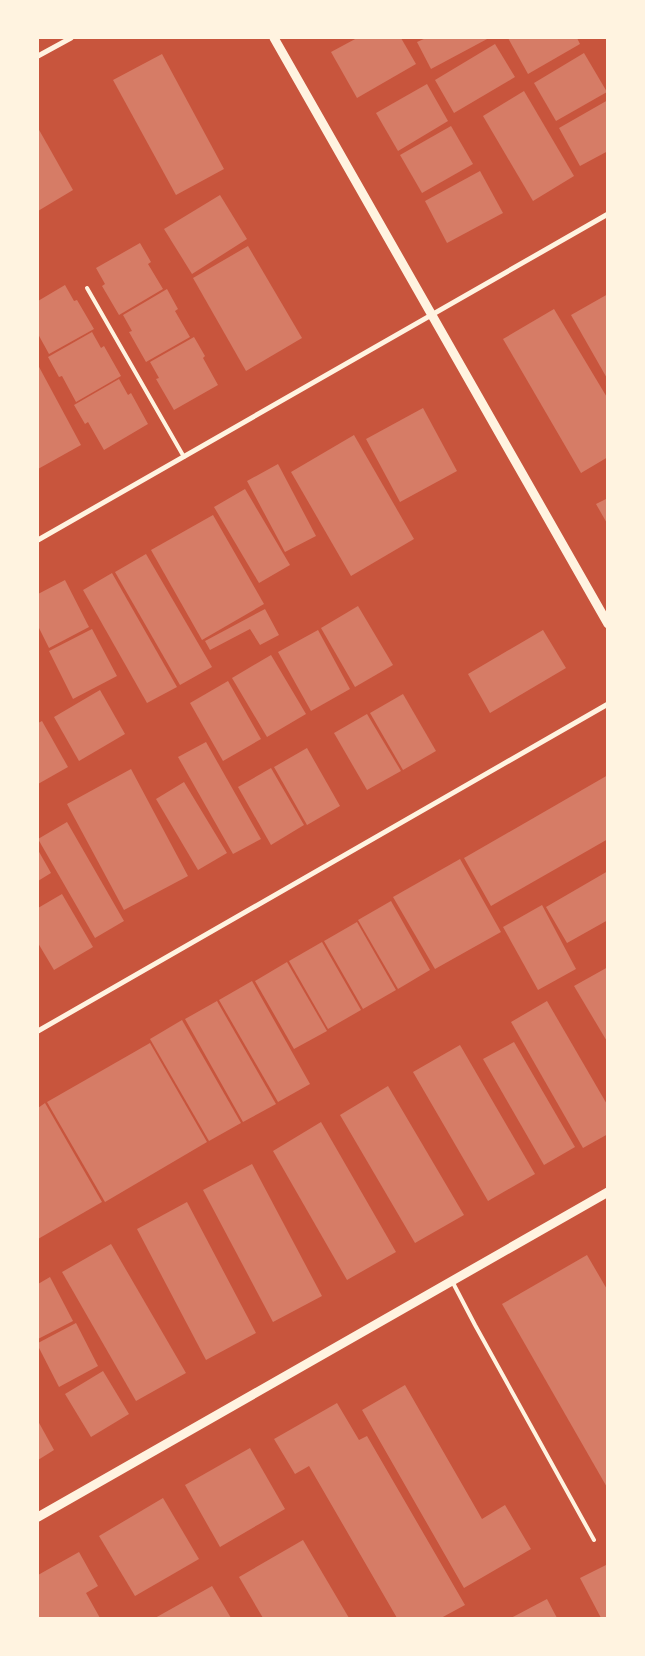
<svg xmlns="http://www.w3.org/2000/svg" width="645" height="1656" viewBox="0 0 645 1656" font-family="'Asap Condensed',sans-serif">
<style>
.building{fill:#d67c66}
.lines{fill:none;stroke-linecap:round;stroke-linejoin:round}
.service{stroke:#fff3e0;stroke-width:4}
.minor{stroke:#fff3e0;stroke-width:5}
.tertiary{stroke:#fff3e0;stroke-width:9}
</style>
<rect width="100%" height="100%" fill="#c8553d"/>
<g class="building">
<polygon points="357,38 401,38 416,64 357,98 331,52"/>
<polygon points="426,38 489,38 431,69 417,42"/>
<polygon points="508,38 577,38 580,44 528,74"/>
<polygon points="495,44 515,77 454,113 435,80"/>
<polygon points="584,53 607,92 556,121 534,83"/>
<polygon points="162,54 224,169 176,195 113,80"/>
<polygon points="427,84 448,121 398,151 376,113"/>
<polygon points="524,91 574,176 533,201 483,116"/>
<polygon points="608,100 608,151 580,166 559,128"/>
<polygon points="451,126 473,164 422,193 400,155"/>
<polygon points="38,128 73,190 38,211"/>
<polygon points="480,171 503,213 447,243 425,201"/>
<polygon points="220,195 247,239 192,274 164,229"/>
<polygon points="140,243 151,262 148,264 163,289 119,315 102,286 105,284 96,268"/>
<polygon points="248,246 302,338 246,371 193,278"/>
<polygon points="65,285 74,301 77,300 94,329 49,354 38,334 38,301"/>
<polygon points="167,289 178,309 175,311 190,337 146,362 129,332 132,331 123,315"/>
<polygon points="608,294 608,380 571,315"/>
<polygon points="554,309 608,399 608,457 581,473 503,339"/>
<polygon points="92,332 101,348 104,346 121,376 76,402 62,376 59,377 48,357"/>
<polygon points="194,337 205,356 203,358 218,385 174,410 156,379 159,378 150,362"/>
<polygon points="38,365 81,445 38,469"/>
<polygon points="119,379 128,395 131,393 148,424 104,450 88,422 85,424 74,405"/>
<polygon points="423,408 457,471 400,502 366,439"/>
<polygon points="354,435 414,539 351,576 291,472"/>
<polygon points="278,464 316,536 285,552 247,481"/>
<polygon points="245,489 290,565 259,583 214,507"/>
<polygon points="608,498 608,525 596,504"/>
<polygon points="213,515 264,604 202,640 151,550"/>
<polygon points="146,554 212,667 180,685 115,572"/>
<polygon points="112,573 177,687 147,703 83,590"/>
<polygon points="65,580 89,627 49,648 38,626 38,594"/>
<polygon points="358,606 393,665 355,687 321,628"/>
<polygon points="265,609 279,635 260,645 250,629 210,650 205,641"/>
<polygon points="92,629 117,676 73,699 49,651"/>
<polygon points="318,630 350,689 311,711 278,652"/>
<polygon points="543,630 566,668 490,713 468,674"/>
<polygon points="271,655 306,714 267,737 232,678"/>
<polygon points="228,681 261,739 223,761 190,703"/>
<polygon points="100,690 125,734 79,761 54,717"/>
<polygon points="403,694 436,751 403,770 370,713"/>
<polygon points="367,714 401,771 367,790 334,733"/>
<polygon points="42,721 68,767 38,784 38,723"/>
<polygon points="206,742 261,839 233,854 178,757"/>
<polygon points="307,748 340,806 307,825 274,767"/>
<polygon points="271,768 304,825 271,845 238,787"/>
<polygon points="131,769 188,876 124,910 67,804"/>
<polygon points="608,775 608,839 491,906 464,858"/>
<polygon points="184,782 227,853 198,870 156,799"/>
<polygon points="67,822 124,921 95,938 38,839"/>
<polygon points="38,850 51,873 38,881"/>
<polygon points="460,859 501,932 435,969 393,897"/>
<polygon points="608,871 608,920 567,943 546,907"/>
<polygon points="62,894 93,947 54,970 38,943 38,908"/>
<polygon points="391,901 430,970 398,989 358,920"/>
<polygon points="542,905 576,969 538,990 503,927"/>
<polygon points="357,922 396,990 363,1009 324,941"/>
<polygon points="322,942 361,1010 328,1029 289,961"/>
<polygon points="287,962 327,1031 294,1049 255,981"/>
<polygon points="608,967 608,1043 574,986"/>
<polygon points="252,981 310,1084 278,1102 219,1000"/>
<polygon points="217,1001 276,1104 243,1122 185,1019"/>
<polygon points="547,1001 608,1106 608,1134 583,1148 511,1022"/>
<polygon points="182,1020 241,1123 209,1141 150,1039"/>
<polygon points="514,1042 575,1147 544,1165 483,1059"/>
<polygon points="150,1043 207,1142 105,1202 47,1102"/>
<polygon points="460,1045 535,1174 488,1201 413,1072"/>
<polygon points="388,1086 464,1215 415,1243 340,1115"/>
<polygon points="45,1103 102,1202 38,1239 38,1108"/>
<polygon points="321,1122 396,1252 347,1280 273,1151"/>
<polygon points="252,1164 322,1296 273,1322 203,1190"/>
<polygon points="187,1202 256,1333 206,1360 137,1229"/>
<polygon points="111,1244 186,1373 136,1401 62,1272"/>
<polygon points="587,1255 608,1291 608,1489 502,1304"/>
<polygon points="50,1277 73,1321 38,1339 38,1284"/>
<polygon points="76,1323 98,1366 59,1387 38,1346 38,1343"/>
<polygon points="103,1371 129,1414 91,1437 65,1394"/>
<polygon points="405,1385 482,1519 505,1505 531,1549 464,1588 362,1410"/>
<polygon points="337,1403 359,1440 367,1436 465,1605 441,1618 397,1618 309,1466 295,1474 274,1439"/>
<polygon points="38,1421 54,1450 38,1460"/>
<polygon points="250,1448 285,1509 220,1547 185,1485"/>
<polygon points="163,1498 199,1559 135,1596 99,1536"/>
<polygon points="303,1540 349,1618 263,1618 239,1577"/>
<polygon points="79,1552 98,1586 86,1593 100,1618 38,1618 38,1575"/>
<polygon points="608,1564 608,1618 601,1618 580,1578"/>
<polygon points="212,1586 231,1618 155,1618"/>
<polygon points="547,1599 557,1618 511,1618"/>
</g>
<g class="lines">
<g class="service">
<polyline points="87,288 184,457"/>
<polyline points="452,1281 475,1325 594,1540"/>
</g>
<g class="minor">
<polyline points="38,56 71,38"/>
<polyline points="38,540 608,214"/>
<polyline points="38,1031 608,704"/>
</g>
<g class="tertiary">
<polyline points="274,38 608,624"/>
<polyline points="38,1517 608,1192"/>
</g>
</g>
<rect width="645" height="1656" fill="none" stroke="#fff3e0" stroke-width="78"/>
</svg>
